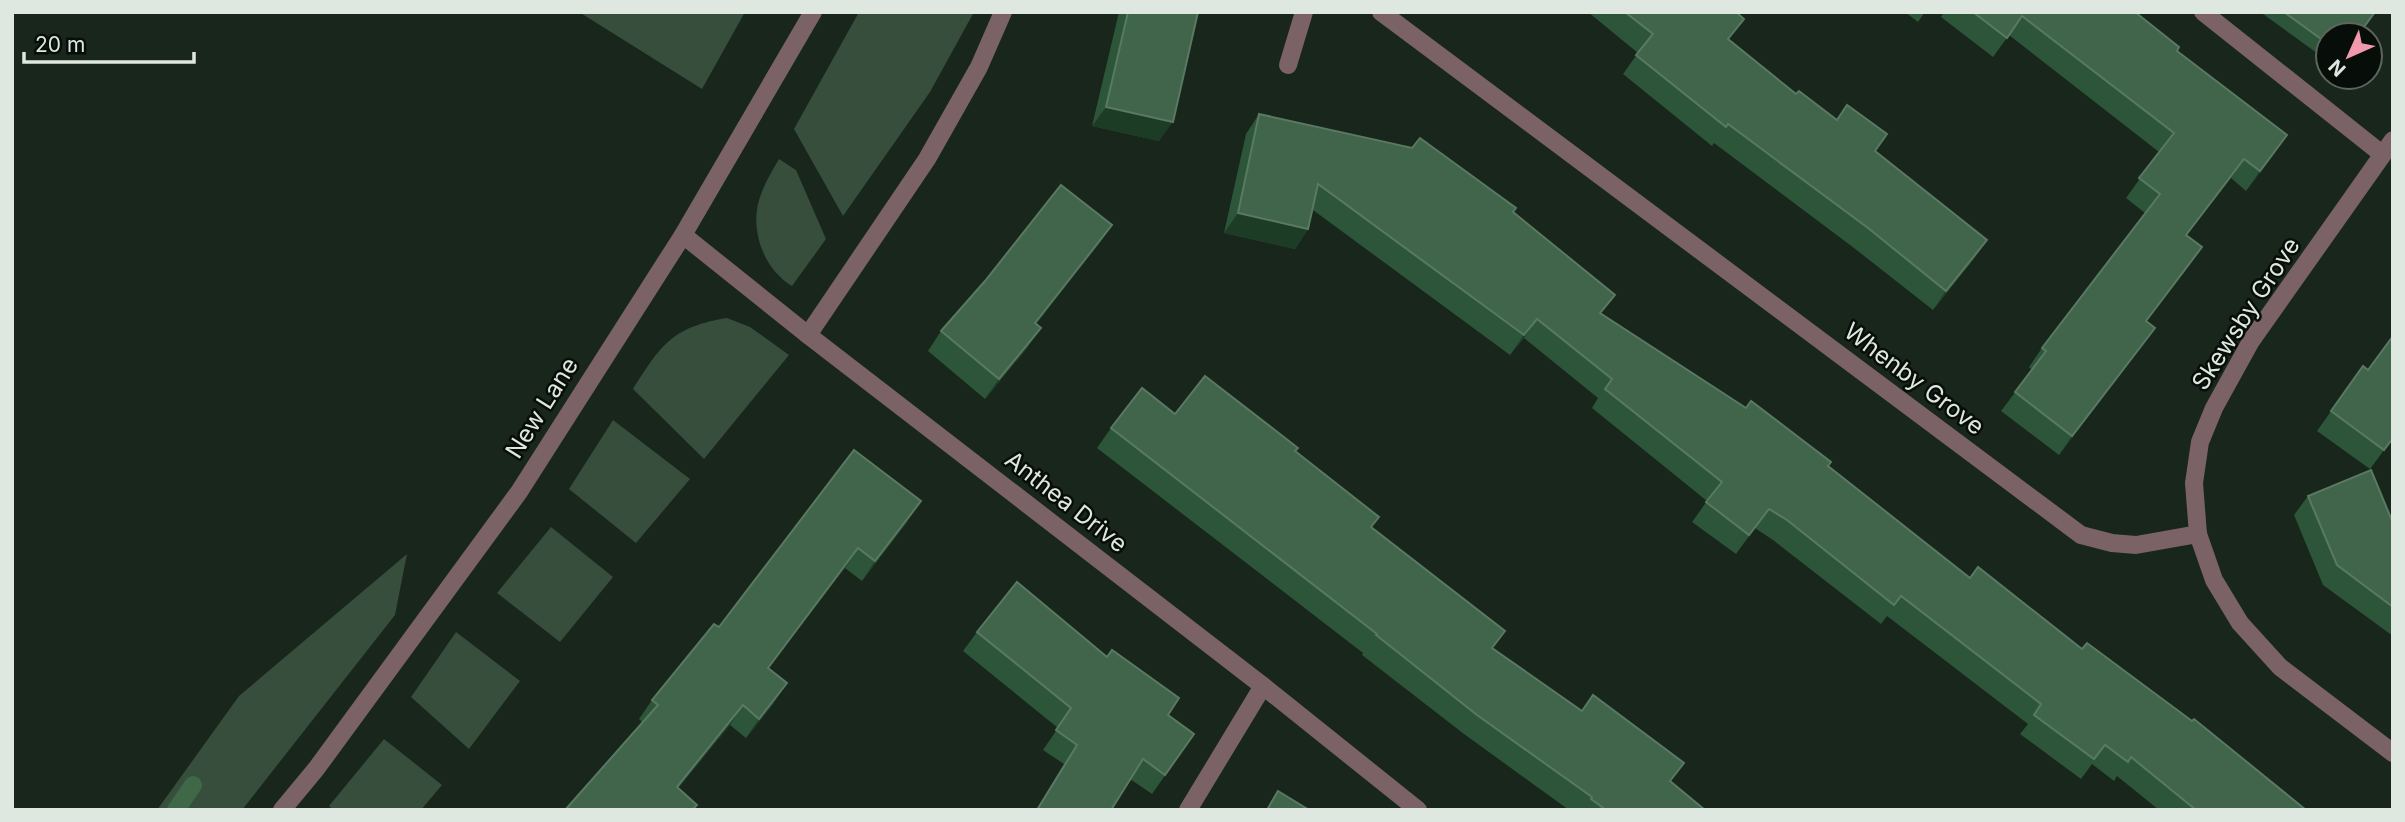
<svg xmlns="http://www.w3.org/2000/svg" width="2405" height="822" viewBox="0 0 2405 822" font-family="Inter,sans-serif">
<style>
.green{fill:#364e3b}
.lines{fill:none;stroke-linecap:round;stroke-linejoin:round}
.stream{stroke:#3e6848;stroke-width:18}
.service{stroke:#7a6266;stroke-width:18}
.minor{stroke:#7a6266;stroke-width:18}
.tertiary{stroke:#7a6266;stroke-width:18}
.wall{fill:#2d5539}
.shaded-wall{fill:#1d3c25}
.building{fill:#40654b;stroke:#597962;stroke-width:2}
.labels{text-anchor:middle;stroke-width:5;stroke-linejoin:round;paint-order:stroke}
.street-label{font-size:24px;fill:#dfe8e0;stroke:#070d08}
</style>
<rect width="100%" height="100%" fill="#18261b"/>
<g class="green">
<polygon points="579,12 745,12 702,89"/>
<polygon points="859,12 974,12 930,92 843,216 794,129"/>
<path d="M779,159l17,11 30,69 -34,47c-26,-15 -41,-51 -34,-82 4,-16 12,-30 21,-45z"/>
<path d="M727,318l23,9 39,28 -85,104 -71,-70c28,-44 39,-62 94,-71z"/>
<polygon points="613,420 690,479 636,543 569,489"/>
<polygon points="551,527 613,577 560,642 497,593"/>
<polygon points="407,554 395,615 242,810 157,810 239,696"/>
<polygon points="456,632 520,681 469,749 411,697"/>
<polygon points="384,739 442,785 421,810 333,810 329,806"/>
</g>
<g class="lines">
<polyline class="stream" points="176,810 193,785"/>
<polyline class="service" points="808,335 927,159 979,67 1003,12"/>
<g class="minor">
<polyline points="1381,12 2081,535 2112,543 2136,545 2198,534"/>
<polyline points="2203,12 2382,154"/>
<polyline points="1288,65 1304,12"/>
<polyline points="2393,140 2251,341 2214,408 2200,442 2194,483 2198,534 2214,580 2240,623 2280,667 2393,753"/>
<polyline points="683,235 808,335 1263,686 1418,810"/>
<polyline points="1188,810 1263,686"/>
</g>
<polyline class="tertiary" points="282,810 316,769 519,492 683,235 813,12"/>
</g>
<g class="wall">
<polygon points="1119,12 1198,12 1159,141 1092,126"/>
<polygon points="1588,12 1736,12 1729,40 1796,94 1837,120 1887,134 1875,151 1987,240 1973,260 1933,310 1854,248 1714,143 1712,146 1623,74 1638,53"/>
<polygon points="1905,12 1925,12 1918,22"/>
<polygon points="1944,12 2135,12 2177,51 2274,154 2246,191 2231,178 2187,235 2202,247 2146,321 2141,347 2059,455 2001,411 2032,370 2029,367 2042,348 2145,213 2126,198 2159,152 2009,35 1993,57 1941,17"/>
<polygon points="2264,12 2375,12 2328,35 2328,61 2263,14"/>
<polygon points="1259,114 1513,212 1601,314 1828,466 1970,578 2082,649 2306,810 2159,810 2117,776 2114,781 2092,764 2081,779 2020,734 2028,724 1887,616 1881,624 1773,540 1755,528 1736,554 1692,522 1707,501 1592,408 1598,398 1524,338 1510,355 1313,210 1308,229 1295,249 1224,233 1246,134"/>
<polygon points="1112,225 1098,245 1036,324 1028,347 985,399 928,351 941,331 985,281"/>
<polygon points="2363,366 2368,370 2393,438 2370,469 2317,431"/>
<polygon points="1111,428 1295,452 1493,648 1671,782 1705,810 1569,810 1464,734 1362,655 1363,653 1097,448"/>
<polygon points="2308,496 2393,523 2393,636 2323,585 2294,515"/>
<polygon points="908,521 862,581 845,568 768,668 774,703 746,738 730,725 678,788 565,810 642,722 639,719 652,700 719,627"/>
<polygon points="977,632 1168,715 1194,734 1152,794 1130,779 1111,810 1036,810 1064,764 1043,750 1058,728 963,651"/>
</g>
<g class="shaded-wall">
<polygon points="1106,107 1173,122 1159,141 1092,126"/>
<polygon points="2287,135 2274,154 2246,191 2260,171"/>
<polygon points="2244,159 2231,178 2172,254 2186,235"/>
<polygon points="1238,213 1308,229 1295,249 1224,233"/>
<polygon points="1112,225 1098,245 1021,342 1035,323"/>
<polygon points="1987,240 1973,260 1933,310 1946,291"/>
<polygon points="2202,247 2189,266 2132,340 2146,321"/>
<polygon points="1537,319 1524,338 1510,355 1524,335"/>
<polygon points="1041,328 1028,347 985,399 999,379"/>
<polygon points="2155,328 2141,347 2059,455 2072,436"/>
<polygon points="921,501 908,521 862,581 875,561"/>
<polygon points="858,548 845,568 754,687 768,668"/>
<polygon points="787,683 774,703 746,738 759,719"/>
<polygon points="743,705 730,725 663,807 677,787"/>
</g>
<g class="building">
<polygon points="1128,12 1198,12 1173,122 1106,107"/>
<polygon points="1625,12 1736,12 1744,19 1728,39 1796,94 1799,91 1837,120 1847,105 1887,134 1875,151 1987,240 1946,291 1868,228 1728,124 1726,127 1636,55 1653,34"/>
<polygon points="1973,12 2135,12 2179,47 2177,51 2287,135 2260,171 2244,159 2186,235 2202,247 2146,321 2155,328 2072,436 2015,392 2046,351 2042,348 2160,194 2139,178 2174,133 2022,16 2007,38"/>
<polygon points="2284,12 2375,12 2358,35 2328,35 2328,44"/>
<polygon points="1259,114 1412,148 1420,138 1516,208 1513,212 1615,295 1600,313 1746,408 1751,401 1831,462 1828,466 1970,578 1978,567 2082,649 2087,643 2192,721 2194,719 2306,810 2196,810 2131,757 2128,762 2105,745 2094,759 2034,715 2041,704 1901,596 1894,605 1787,520 1769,509 1749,535 1706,502 1722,482 1605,389 1612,379 1537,319 1524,335 1318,184 1308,229 1238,213"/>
<polygon points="1061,185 1112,225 1035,323 1041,328 999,379 941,331 985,281"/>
<polygon points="2393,336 2393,438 2384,450 2331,411 2363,366 2368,370"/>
<polygon points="1205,376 1298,448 1295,451 1379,517 1371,527 1505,631 1492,648 1582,711 1593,695 1684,763 1670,781 1705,810 1606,810 1591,799 1592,797 1477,715 1376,635 1377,634 1111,428 1142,388 1175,414"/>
<polygon points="854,450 921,501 875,561 858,548 768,668 787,683 759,719 743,705 677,787 697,805 692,810 565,810 658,705 652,700 714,624 719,627"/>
<polygon points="2371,470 2393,523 2393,607 2337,565 2308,496"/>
<polygon points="1017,582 1107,657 1112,650 1179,698 1168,715 1194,734 1165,775 1143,759 1111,810 1037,810 1077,745 1056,730 1071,708 977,632"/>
<polygon points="1278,791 1309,810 1267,810"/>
</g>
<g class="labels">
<g class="street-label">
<text transform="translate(2246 314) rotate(-57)" y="8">Skewsby Grove</text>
<text transform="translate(1914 379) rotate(37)" y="8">Whenby Grove</text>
<text transform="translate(542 408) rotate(-58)" y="8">New Lane</text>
<text transform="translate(1066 502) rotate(38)" y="8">Anthea Drive</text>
</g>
</g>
<rect width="2405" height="822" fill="none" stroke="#dfe8e0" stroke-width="28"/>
<g transform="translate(2349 56) rotate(225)"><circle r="33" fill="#070d08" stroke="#5d655e" stroke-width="2"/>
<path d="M0-5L12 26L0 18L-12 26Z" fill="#f29aad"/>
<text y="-10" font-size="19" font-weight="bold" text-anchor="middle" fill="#dfe8e0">N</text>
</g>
<path d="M24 52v10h170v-10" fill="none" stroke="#dfe8e0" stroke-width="3.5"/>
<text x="35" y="52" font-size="21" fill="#dfe8e0" stroke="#070d08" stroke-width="5" paint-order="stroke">20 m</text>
</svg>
